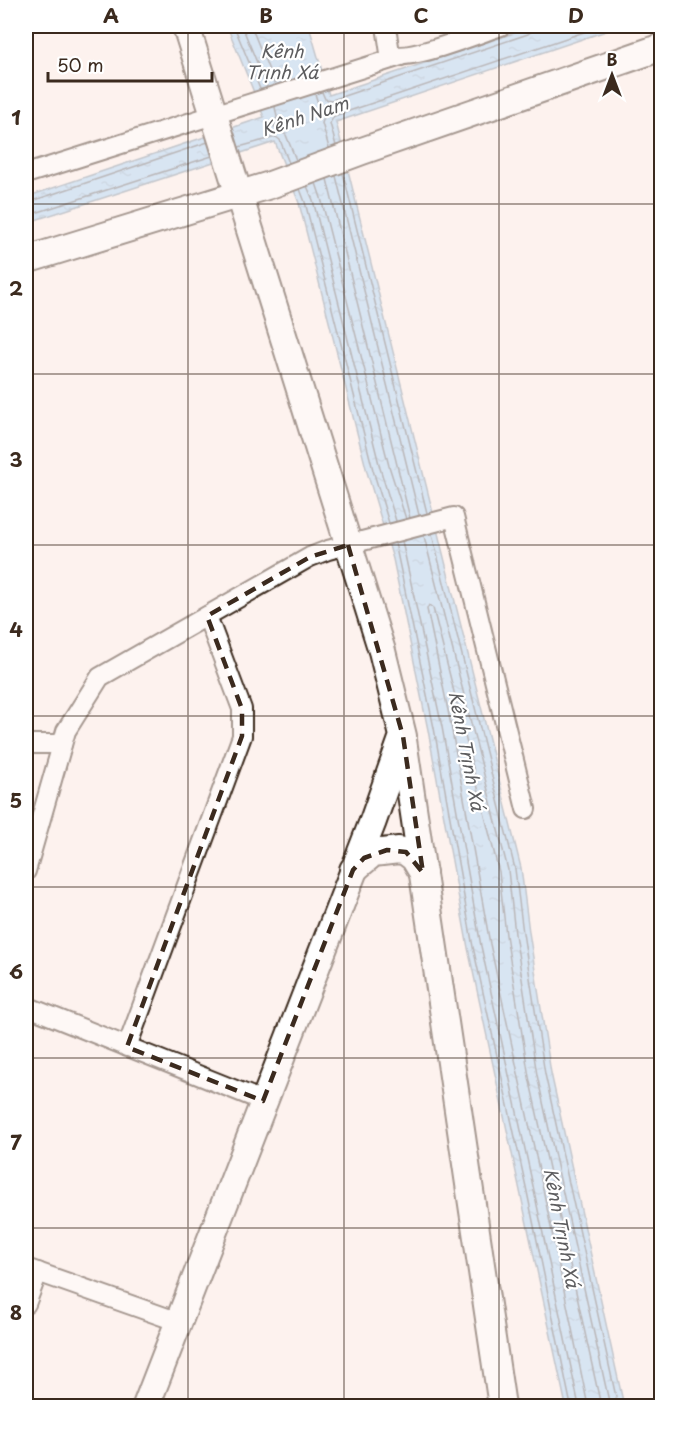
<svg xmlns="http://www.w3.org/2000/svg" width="687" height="1432" viewBox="0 0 687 1432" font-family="'Playpen Sans',sans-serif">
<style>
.water{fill:url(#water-ripples);stroke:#7f91a0;stroke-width:1.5}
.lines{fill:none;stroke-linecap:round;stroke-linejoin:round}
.shore{stroke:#686e75;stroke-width:1.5}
.street-casing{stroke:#3b2a1e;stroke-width:22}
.secondary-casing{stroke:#3b2a1e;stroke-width:30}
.street{stroke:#fff;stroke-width:18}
.secondary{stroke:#fff;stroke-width:26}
.marked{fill:none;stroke:#3b2a1e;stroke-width:4.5;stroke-dasharray:12 8;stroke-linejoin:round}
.grid{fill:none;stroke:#3b2a1e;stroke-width:1.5;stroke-opacity:0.55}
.labels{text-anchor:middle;stroke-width:4.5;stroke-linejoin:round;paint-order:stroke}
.water-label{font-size:18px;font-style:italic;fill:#5d5d5f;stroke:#fff}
.neatline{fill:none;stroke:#3b2a1e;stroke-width:2}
.grid-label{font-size:20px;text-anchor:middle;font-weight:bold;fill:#3b2a1e}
</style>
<defs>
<pattern id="water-ripples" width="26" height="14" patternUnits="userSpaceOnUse" patternTransform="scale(1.5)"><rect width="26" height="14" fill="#acd5f7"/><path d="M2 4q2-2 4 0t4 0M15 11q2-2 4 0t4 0" fill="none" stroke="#95b7d3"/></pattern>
</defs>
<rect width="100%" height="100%" fill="#fdf2ee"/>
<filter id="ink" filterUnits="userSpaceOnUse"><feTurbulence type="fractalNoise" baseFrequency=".0167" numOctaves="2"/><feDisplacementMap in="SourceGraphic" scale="12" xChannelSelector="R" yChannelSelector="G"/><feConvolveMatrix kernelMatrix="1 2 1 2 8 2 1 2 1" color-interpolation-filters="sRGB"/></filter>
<g filter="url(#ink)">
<polygon class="water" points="227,26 309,26 329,95 535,26 621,26 336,122 521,868 529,932 551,1073 624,1406 566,1406 468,948 428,730 393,559 367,472 299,203 275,142 26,223 26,197 264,117"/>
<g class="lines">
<g class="shore">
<polyline points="234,26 260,89"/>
<polyline points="242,26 267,87"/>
<polyline points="251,26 275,85"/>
<polyline points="322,92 325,99 332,100 528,34 532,31 533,26"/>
<polyline points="315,94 318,103 327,110 322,123 329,148"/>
<polyline points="275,107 277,117 274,127 286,135 296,160"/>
<polyline points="336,146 330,123 334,116 602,26"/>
<polyline points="239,147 276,137 280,140 289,163"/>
<polyline points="343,173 427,513"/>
<polyline points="336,176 419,515"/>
<polyline points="327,179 410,518"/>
<polyline points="316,183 321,198 389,466 406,519"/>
<polyline points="307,186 313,200 380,468 396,521"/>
<polyline points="300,189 305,202 373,470 389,523"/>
<polyline points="26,203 208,142"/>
<polyline points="26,216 212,156"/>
<polyline points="432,534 515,869 523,933 545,1074 618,1406"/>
<polyline points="424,536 508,870 515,934 537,1075 610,1406"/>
<polyline points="402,541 442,727 481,946 533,1186 579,1406"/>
<polyline points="395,543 434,728 473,947 526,1187 571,1406"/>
<polyline points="588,1406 542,1184 490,944 451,725 427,609 429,605 433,608 499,872 506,935 529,1077 601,1406"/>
</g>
<defs>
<g id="street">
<path d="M386,26l4,27c15,11 92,-21 111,-27"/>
<polyline points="26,174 401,56"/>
<polyline points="26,744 62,744"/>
<polyline points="26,871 66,731 100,677 310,557 328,550 454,517 526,809"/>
<polyline points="26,1006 263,1101"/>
<polyline points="127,1047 242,736 242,709 207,616"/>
<polyline points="26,1268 179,1322"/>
<polyline points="26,1304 38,1272"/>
</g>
<g id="secondary">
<polyline points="26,260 270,185 362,151 662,47"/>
<polyline points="403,740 502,1406"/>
<polyline points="353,870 373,853 399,850 406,852 414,858 423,873"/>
<polyline points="146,1406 373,821 403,736 382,651 186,26"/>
</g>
</defs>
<use href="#street" class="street-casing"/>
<use href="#secondary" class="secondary-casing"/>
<use href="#street" class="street"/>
<use href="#secondary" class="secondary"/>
</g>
</g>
<path d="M0 0H687V1432H0ZM348,545l55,191 20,137 -17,-21 -19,-2 -23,8 -11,12 -90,231 -136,-54 115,-311v-27l-35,-93 103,-59z" fill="#fdf2ee" fill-opacity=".55" fill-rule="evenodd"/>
<path class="marked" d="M348,545l55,191 20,137 -17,-21 -19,-2 -23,8 -11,12 -90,231 -136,-54 115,-311v-27l-35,-93 103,-59z"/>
<path class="grid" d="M188,26v1380M344,26v1380M499,26v1380M26,204h636M26,374h636M26,545h636M26,716h636M26,887h636M26,1058h636M26,1228h636"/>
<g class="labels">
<g class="water-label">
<text x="282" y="58">Kênh<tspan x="282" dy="21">Trịnh Xá</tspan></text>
<text transform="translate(305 117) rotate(-18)" y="6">Kênh Nam</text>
<text transform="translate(466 751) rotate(79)" y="6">Kênh Trịnh Xá</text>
<text transform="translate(561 1228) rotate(79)" y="6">Kênh Trịnh Xá</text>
</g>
</g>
<rect width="687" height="1432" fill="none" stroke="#fff" stroke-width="66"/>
<g transform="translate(612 75)" stroke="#ffffff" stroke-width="4.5" paint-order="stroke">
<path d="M0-4.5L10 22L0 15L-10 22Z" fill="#3b2a1e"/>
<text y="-9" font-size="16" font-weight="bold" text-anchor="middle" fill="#3b2a1e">B</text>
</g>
<path d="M48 72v9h164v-9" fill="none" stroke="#3b2a1e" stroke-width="3"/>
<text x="57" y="72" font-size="18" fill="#3b2a1e" stroke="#ffffff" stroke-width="4.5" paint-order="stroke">50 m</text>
<rect x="33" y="33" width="621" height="1366" class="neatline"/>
<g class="grid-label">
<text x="111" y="23">A</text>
<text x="266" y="23">B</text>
<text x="421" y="23">C</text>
<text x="576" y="23">D</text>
<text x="16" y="125">1</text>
<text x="16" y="296">2</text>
<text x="16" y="467">3</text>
<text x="16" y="637">4</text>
<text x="16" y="808">5</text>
<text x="16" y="979">6</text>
<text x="16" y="1150">7</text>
<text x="16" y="1320">8</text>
</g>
</svg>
